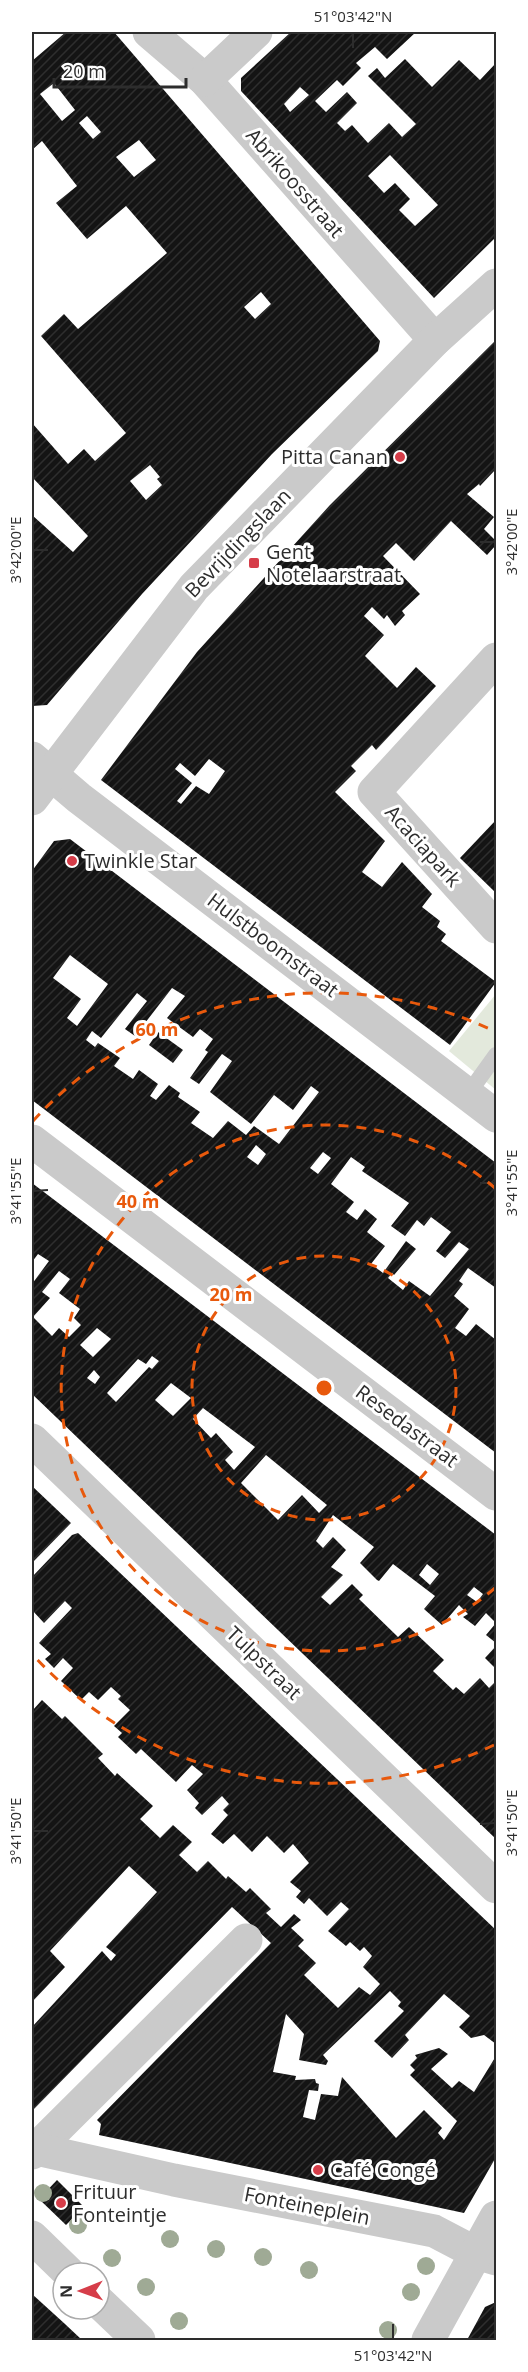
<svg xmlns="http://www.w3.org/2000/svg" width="528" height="2372" viewBox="0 0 528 2372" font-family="'Open Sans',sans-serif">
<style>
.green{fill:#e3e9dc}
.building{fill:url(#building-hatch);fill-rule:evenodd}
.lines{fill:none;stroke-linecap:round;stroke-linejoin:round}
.service{stroke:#cacaca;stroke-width:16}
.minor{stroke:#cacaca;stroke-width:33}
.tertiary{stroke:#cacaca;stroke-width:33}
.tree{fill:#9faa95}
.ticks{fill:none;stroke:#2d2d2d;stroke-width:2}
.ring{fill:none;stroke:#e8590c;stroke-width:3;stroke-dasharray:10 8}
.poi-dot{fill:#d63d49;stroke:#fff;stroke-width:2}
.labels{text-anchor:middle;stroke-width:6;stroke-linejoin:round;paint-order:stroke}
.street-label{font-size:20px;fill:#2d2d2d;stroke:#fff}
.poi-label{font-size:20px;fill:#2d2d2d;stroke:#fff;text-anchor:start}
.centre{fill:#e8590c;stroke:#fff;stroke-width:3}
.ring-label{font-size:18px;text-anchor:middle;font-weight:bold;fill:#e8590c;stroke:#fff;stroke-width:6;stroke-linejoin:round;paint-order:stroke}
.neatline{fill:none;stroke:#2d2d2d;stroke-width:2}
.ticks-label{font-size:15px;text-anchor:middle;fill:#2d2d2d}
</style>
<defs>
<pattern id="building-hatch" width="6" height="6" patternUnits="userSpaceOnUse" patternTransform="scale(1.5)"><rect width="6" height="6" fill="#141414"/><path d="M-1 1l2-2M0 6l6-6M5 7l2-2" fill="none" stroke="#2e2e2e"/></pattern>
</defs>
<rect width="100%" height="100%" fill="#fff"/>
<polygon class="green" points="496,994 496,1090 449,1051"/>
<g class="building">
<path d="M66,32h48l266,309 -2,10 -106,103 -130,140 -95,111 -15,1v-191l41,37 15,-16 -56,-59v-54l36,41 16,-15 11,12 31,-28 -85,-97 23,-22 14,15 89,-76 -41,-47 -39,33 -31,-36 21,-17 -35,-45 -10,9v-89zM54,83l21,27 -13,11 -22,-27zM87,116l14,16 -8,7 -14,-16zM139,140l17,20 -22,17 -18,-20zM261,292l10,12 -16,15 -11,-12zM150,465l10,12 -3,2 5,6 -16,15 -16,-19z"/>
<path d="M291,32h125l-29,27 -12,-12 -19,16 5,5 -18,18 -6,-6 -22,21 11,11 21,-20 10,11 -20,20 8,8 7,-6 16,18 21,-20 13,14 14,-13 -48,-48 9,-8 8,10 20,-19 27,28 27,-27 21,20 16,-17v174l-62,61 -193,-207v-13zM300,87l9,8 -19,17 -6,-8zM390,155l48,50 -23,21 -16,-16 11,-11 -15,-16 -11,10 -16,-17z"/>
<path d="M496,340v129l-16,17 -1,-2 -12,10 27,23 -10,12 12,12v4l-9,10 -36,-34 -37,40 -18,-18 -13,13 37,38 -18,17 3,4 -10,11 -8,-11 -3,4 -12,-12 -8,9 20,19 -19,21 32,32 19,-21 20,19 -60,64 -4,-5 -21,21 5,5 -21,21 50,49 -23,31 20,15 20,-25 30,32 -10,13 18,14 -3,6 9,7 -5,7 55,41 -46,63 -349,-265 96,-128 133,-147zM209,759l16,12 -16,23 -13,-8 -15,18 -4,-3 15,-18 -17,-14 5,-6 15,13z"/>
<polygon points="496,820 496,893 460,858"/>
<path d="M70,839l426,324v125l-28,-20 -9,13 4,3 -9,12 15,13 -14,19 11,8 10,-12 20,16v113l-464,-353v-229l22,-30zM70,955l38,29 -31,42 -10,-8 14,-19 -28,-21zM172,988l13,8 -18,22 26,19 7,-8 13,10 -8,11 3,2 -18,26 9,6 23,-30 10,7 -22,31 41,32 23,-29 19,15 18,-24 8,6 -40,52 -25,-18 -8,9 -18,-14 -15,17 -22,-15 9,-11 -22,-15 2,-4 -11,-8 -13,15 -6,-4 8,-12 -19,-14 -6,9 -19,-13 6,-8 -22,-15 -3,4 -9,-7 6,-9 9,7 36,-45 10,8 -22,28 10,7zM256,1145l10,9 -8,11 -11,-8zM323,1152l8,6 -13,16 -8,-6zM351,1157l14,10 -3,4 47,32 -18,23 14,10 12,-16 7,6 7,-9 20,15 -15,19 9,7 14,-16 10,7 -39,47 -21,-15 -6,9 -15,-12 4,-5 2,2 22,-26 -10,-8 -23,32 -12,-9 14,-18 -18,-14 10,-13 -12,-10 -8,11 -11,-8 8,-10 -23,-18z"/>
<polygon points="158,1032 183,1050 173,1063 149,1045"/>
<path d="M32,1183l464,352v108l-10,-8 10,-12 -10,-10 -11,13 -12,-9 5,-3 -9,-9 -17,20 -18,-16 11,-13 -42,-32 -14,17 -2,-1 -17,-17 14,-16 -41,-32 -17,26 7,7 10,-11 13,13 -15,17 12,8 -22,22 9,8 22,-21 11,11 -4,4 39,38 11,-10 35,33 -11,11 20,19 3,-3 8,7 16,-16 9,10 7,-7v158l-464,-445v-110l17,-23 -11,-7 -6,8zM59,1271l11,8 -11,14 21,16 -6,9 7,7 -12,12 -10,-9 -7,8 -19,-19 17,-19 -8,-6zM97,1328l14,11 -18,18 -13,-12zM152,1356l7,5 -7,8 -3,-2 -33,35 -9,-9 31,-34 8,5zM94,1370l6,7 -5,7 -8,-6zM171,1383l20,15 -18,18 -18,-16zM203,1408l52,39 -21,23 -9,-10 8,-8 -17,-19 -5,5 -18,-19zM266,1455l61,50 -8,8 -17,-18 -24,25 -37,-37zM427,1564l12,10 -9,11 -11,-10zM474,1587l9,7 -6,8 -10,-7z"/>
<polygon points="32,1486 71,1523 32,1563"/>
<polygon points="78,1533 496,1930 496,2044 484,2035 471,2038 459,2027 470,2016 444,1994 405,2035 409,2040 392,2058 374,2041 404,2011 398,2006 401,2002 390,1991 323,2055 328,2061 326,2065 299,2060 304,2034 286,2014 273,2072 296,2076 295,2080 315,2079 316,2083 319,2084 318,2091 309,2090 303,2117 315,2120 321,2094 338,2096 342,2077 396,2138 424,2110 442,2128 438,2133 444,2140 457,2121 410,2075 415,2070 410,2065 417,2058 415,2055 439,2048 448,2054 431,2069 452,2088 459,2081 474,2092 496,2056 496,2157 464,2213 99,2135 101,2124 97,2120 271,1943 232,1907 32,2111 32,2027 102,1951 111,1961 116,1955 106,1947 157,1892 129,1866 50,1951 65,1967 32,2002 32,1711 42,1700 62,1719 65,1716 103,1754 98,1758 115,1776 117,1773 153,1806 140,1819 160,1838 173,1825 192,1842 179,1855 197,1872 208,1861 226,1879 228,1876 246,1892 250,1888 271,1909 266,1913 281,1927 294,1914 301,1920 291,1928 304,1940 298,1946 316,1963 304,1975 338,2008 359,1987 370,1995 380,1984 363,1967 372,1956 364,1947 360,1951 350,1942 346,1946 328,1931 349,1909 341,1902 327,1916 309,1898 304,1904 296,1897 301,1891 290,1882 309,1863 293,1844 284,1853 267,1836 252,1852 234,1834 223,1844 211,1834 228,1815 223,1810 229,1804 222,1796 202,1815 195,1808 199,1803 187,1790 203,1774 192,1765 176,1782 141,1749 136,1754 118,1737 122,1733 114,1726 130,1710 118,1699 121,1696 111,1687 98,1700 89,1692 81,1700 61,1681 73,1668 63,1658 54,1668 45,1659 51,1654 39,1643 72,1608 65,1601 44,1623 32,1610 32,1577 72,1535"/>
<polygon points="496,1646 496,1669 485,1658"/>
<polygon points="57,2180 84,2207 66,2225 39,2199"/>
<polygon points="32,2294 65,2324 82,2340 32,2340"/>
<polygon points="496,2302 496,2340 467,2340 485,2307"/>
</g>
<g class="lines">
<polyline class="service" points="468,1094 496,1055"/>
<g class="minor">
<polyline points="149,32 205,80 435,340"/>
<polyline points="205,80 256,32"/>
<polyline points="496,659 374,792 496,927"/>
<polyline points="32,758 79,798 496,1116"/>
<polyline points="32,1141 496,1494"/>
<polyline points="32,1440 496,1887"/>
<polyline points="36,2149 246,1940"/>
<polyline points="32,2153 36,2149 174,2180 434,2231 476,2253 496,2259"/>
<polyline points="32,2237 69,2273"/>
<polyline points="99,2302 139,2340"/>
<polyline points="428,2340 496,2217"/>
</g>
<polyline class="tertiary" points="32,799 194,587 435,340 496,285"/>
</g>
<g class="tree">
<circle cx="43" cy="2193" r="9"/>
<circle cx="78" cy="2225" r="9"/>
<circle cx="170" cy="2239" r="9"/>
<circle cx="216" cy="2249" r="9"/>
<circle cx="263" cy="2257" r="9"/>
<circle cx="112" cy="2258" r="9"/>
<circle cx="426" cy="2266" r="9"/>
<circle cx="309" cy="2270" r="9"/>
<circle cx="146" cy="2287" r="9"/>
<circle cx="411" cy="2292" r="9"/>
<circle cx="179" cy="2321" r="9"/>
<circle cx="388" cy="2330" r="9"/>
</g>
<path class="ticks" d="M353,33v15M480,542h15M33,550h15M480,1183h15M33,1191l15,-1M480,1824l15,-1M33,1831h15M393,2324v15"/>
<g class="ring">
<circle cx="324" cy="1388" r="132"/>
<path d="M495 1588A263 263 0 1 1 495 1188"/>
<path d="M494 1745A395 395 0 0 1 33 1655M33 1121A395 395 0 0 1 494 1031"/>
</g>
<g class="poi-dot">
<circle cx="400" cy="457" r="6"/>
<rect x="248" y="557" width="12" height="12" rx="3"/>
<circle cx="72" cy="861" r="6"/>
<circle cx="318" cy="2170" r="6"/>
<circle cx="61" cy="2203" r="6"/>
</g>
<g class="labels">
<g class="street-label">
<text transform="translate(295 183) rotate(49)" y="7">Abrikoosstraat</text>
<text transform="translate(238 543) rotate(-46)" y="7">Bevrijdingslaan</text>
<text transform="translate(423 846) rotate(48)" y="7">Acaciapark</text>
<text transform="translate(273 945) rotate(37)" y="7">Hulstboomstraat</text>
<text transform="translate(407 1426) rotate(37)" y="7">Resedastraat</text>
<text transform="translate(264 1663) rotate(44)" y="7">Tulpstraat</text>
<text transform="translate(307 2206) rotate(11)" y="7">Fonteineplein</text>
</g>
<g class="poi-label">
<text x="388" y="464" text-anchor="end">Pitta Canan</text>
<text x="266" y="559">Gent<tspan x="266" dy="23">Notelaarstraat</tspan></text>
<text x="84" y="868">Twinkle Star</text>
<text x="330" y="2177">Café Congé</text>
<text x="73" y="2199">Frituur<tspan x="73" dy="23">Fonteintje</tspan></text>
</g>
</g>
<circle cx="324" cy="1388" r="9" class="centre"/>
<g class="ring-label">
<text x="157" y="1036">60 m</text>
<text x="138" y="1208">40 m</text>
<text x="231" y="1301">20 m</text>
</g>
<rect width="528" height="2372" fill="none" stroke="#ffffff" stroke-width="66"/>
<g transform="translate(81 2291) rotate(269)"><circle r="28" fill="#ffffff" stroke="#ababab" stroke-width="1.5"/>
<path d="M0-4.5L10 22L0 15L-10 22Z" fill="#d63d49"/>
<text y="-9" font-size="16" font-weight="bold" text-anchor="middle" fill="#2d2d2d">N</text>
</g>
<path d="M54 78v9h132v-9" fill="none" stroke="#2d2d2d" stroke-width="3"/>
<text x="63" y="78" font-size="18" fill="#2d2d2d" stroke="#ffffff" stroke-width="4.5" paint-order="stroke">20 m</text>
<rect x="33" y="33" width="462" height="2306" class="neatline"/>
<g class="ticks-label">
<text x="353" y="22">51°03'42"N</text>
<text transform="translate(512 542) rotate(-90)" y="5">3°42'00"E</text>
<text transform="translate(16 550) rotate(-90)" y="5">3°42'00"E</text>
<text transform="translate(512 1183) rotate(-90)" y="5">3°41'55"E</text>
<text transform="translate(16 1191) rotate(-90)" y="5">3°41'55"E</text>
<text transform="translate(512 1823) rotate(-90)" y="5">3°41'50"E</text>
<text transform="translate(16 1831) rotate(-90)" y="5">3°41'50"E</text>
<text x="393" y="2361">51°03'42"N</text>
</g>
</svg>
